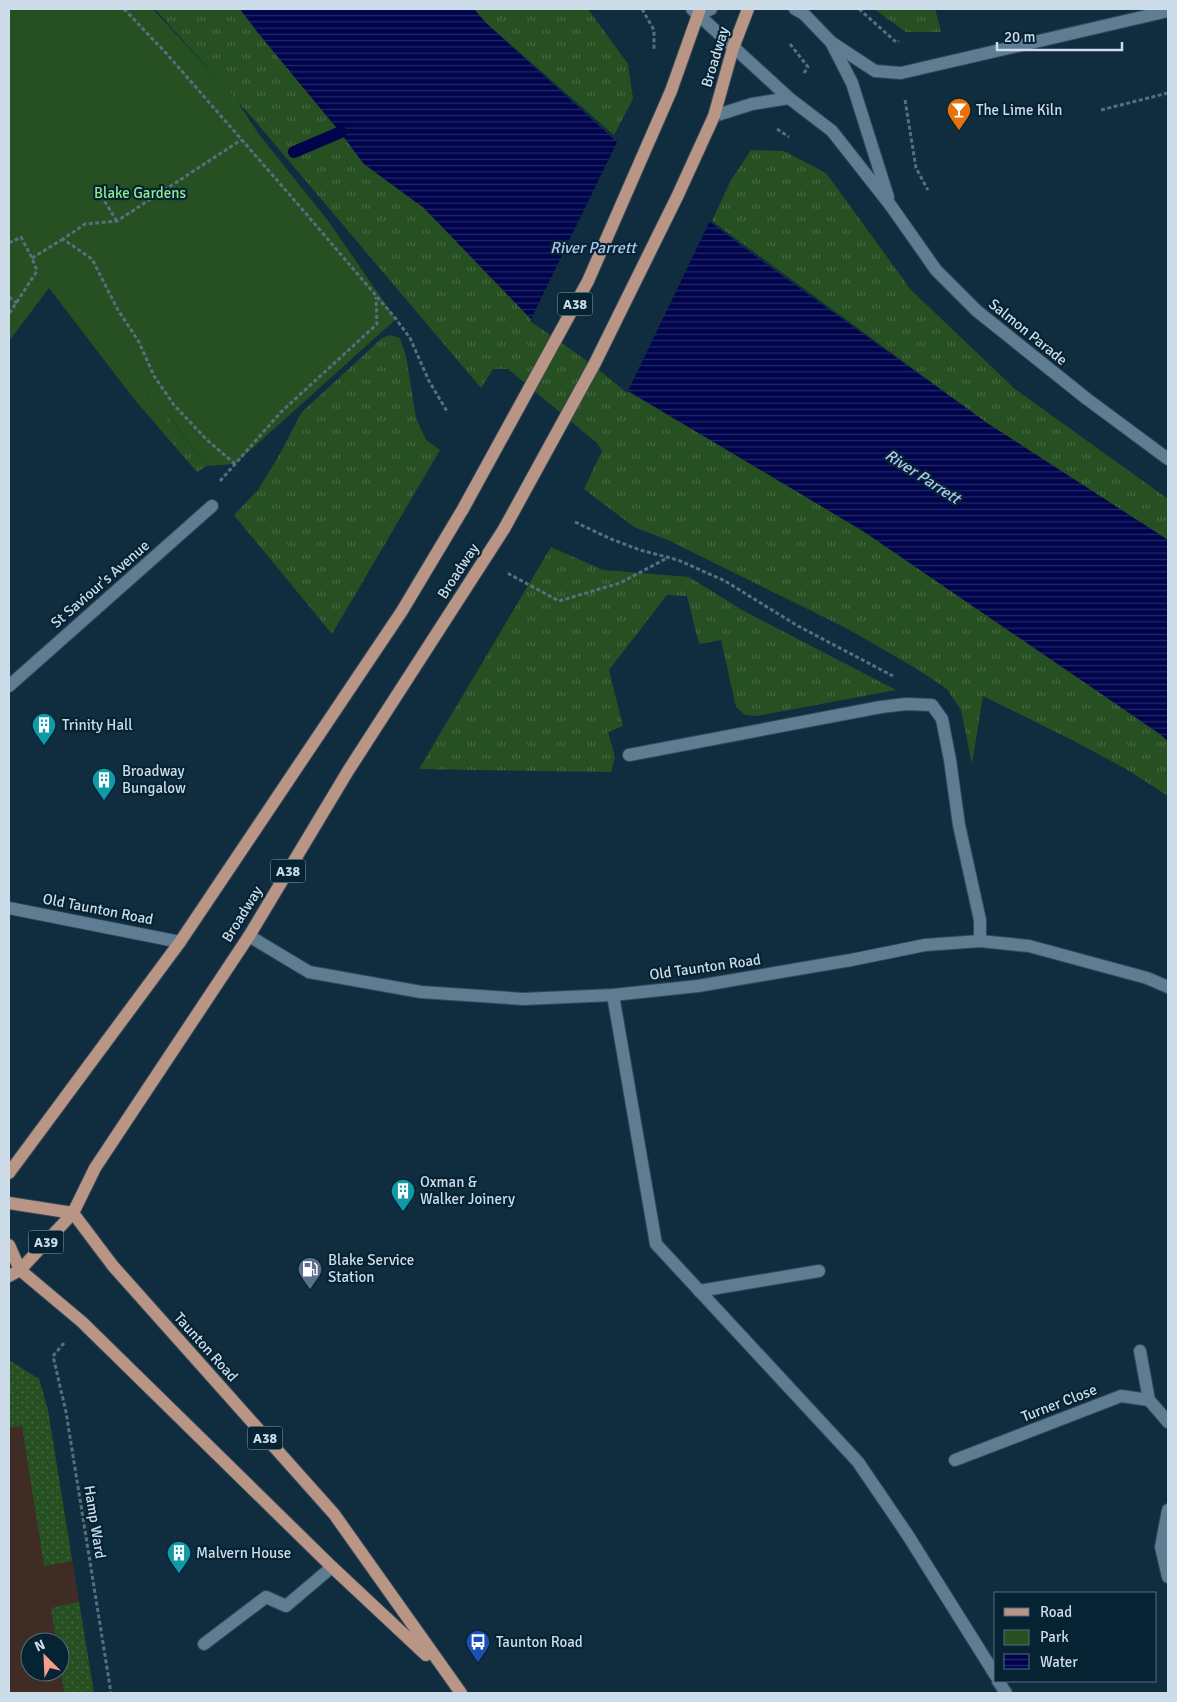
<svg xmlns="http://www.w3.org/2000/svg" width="1177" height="1702" viewBox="0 0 1177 1702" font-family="Signika,sans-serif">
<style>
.commercial{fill:#3e2c25;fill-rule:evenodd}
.grass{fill:url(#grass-tufts)}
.park{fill:#265022}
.garden{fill:url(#garden-dots)}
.water{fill:url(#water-rules)}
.pier{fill:#102d3f}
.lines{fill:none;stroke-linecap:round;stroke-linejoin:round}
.stream{stroke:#00044c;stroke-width:12}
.minor-casing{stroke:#354858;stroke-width:14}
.major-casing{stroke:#354858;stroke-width:14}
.path{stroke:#566f7e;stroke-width:3;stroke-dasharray:4 2.5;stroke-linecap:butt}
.minor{stroke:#5e7c92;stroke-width:12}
.major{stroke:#b99585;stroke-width:12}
.major-bridge-casing{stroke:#354858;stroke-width:14;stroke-linecap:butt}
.major-bridge{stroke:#b99585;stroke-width:12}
.labels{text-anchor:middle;stroke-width:4.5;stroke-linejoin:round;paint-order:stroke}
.shield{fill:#062334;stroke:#91a4b2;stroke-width:1}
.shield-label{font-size:14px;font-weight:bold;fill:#ccdce8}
.street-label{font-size:15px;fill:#ccdce8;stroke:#062334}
.poi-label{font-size:15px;fill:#ccdce8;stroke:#062334;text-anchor:start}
.park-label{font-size:15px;fill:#92ea89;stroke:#062334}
.water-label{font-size:16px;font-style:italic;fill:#afc5ee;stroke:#062334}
</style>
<defs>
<pattern id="grass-tufts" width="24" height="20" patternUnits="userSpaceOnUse" patternTransform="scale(1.25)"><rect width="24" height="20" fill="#265022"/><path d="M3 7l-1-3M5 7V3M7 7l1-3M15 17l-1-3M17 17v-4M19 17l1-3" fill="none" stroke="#446942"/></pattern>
<pattern id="garden-dots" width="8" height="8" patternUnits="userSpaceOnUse" patternTransform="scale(1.25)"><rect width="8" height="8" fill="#265022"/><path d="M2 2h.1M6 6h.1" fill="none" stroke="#446942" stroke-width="1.8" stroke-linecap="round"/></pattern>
<pattern id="water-rules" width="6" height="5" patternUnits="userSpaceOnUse" patternTransform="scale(1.25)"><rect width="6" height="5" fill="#00044c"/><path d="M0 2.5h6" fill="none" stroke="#242866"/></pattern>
</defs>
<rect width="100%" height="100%" fill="#102d3f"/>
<path class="commercial" d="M9,1360l30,19 9,31 46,283h-85zM30,1642h30v30h-30z"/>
<g class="grass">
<polygon points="155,9 240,9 259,34 340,132 364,164 424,208 531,319 595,363 628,391 863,531 1160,734 1168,741 1168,796 1126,769 1074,741 983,696 972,764 961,710 947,689 917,669 848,629 668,540 634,527 584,489 602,451 597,443 508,369 493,369 481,388 256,122"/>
<polygon points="474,9 588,9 628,64 633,99 614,135 486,23"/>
<polygon points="874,9 935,9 941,32 906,32"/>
<polygon points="751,150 784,151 826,173 911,290 1015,389 1168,499 1168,540 987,423 712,221 731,180"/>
<polygon points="390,335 400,338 406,356 416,418 426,440 440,450 332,634 234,515 258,490 281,452 301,413 382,338"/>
<polygon points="150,393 207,466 197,472 134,399"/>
<polygon points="551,547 603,570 689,577 742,610 896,690 756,716 745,715 736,707 721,640 699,644 687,596 667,595 609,670 623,726 608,732 615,757 611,772 419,769"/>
</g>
<polygon class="park" points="9,9 153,9 236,99 258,133 329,222 396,319 235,464 207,466 170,418 162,420 149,402 149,393 134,399 49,288 9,341"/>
<g class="garden">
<polygon points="9,1360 39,1379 48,1410 72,1561 44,1566 22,1426 9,1428"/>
<polygon points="79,1602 94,1693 64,1693 60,1665 60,1642 56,1642 51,1608"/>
</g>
<polygon class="water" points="240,9 474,9 486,23 677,197 759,259 987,423 1168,540 1168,741 1160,734 863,531 628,391 595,363 531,319 424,208 364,164 340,132 259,34"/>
<polygon class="pier" points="618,140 678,195 711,219 627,393 593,365 530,321"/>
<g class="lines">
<polyline class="stream" points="294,152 341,132"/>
<defs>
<g id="minor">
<polyline points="692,9 789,98 832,131 891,206 936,270 977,311 1087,399 1168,459"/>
<polyline points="795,9 804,14 831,42 852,83 888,197"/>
<polyline points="698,15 711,9"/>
<polyline points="831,42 875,71 901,73 1168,11"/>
<polyline points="714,116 752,104 789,98"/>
<polyline points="9,686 212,506"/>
<polyline points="629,755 881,707 906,704 932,705 942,719 950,760 959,825 980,920 980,941"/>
<polyline points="9,908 180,942"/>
<polyline points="249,936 309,972 421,992 523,999 613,995 698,986 851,960 925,945 980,941 1029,946 1147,978 1168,987"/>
<polyline points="613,995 656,1244 858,1462 907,1534 996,1676"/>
<polyline points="699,1291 819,1271"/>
<polyline points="1140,1351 1149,1400"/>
<polyline points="955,1460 1121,1396 1149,1400 1168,1422"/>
<polyline points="1168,1510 1161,1547 1168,1577"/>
<polyline points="204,1644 266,1597 286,1606 332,1567"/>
<polyline points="998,1681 1006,1693"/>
</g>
<g id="major">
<polyline points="671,91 700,9"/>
<polyline points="714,116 733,48 748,9"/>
<polyline points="9,1173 180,942 402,611 463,509"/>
<polyline points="9,1203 73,1213 113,1266 334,1514 461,1693"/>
<polyline points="9,1245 20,1270 82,1322 332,1567 426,1655"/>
<polyline points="9,1276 20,1270 73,1213 95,1168 249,936 348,771 504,529"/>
</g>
</defs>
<use href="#minor" class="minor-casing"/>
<use href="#major" class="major-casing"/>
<g class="path">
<polyline points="124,9 166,53 296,202 396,319 410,338 429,381 448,413"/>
<polyline points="642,9 654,30 654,50"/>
<polyline points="859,9 896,42 899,41"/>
<polyline points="790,44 808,67 804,73"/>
<polyline points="905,100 916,168 928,190"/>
<polyline points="1101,110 1168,93"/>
<polyline points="777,129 789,137"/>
<polyline points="98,190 116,220"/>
<polyline points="9,243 21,237 32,258 37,271 9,314"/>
<polyline points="32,258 63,239"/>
<polyline points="9,297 17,303"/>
<polyline points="235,464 206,439 174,405 154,376 139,342 118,310 92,259 63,239 85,224 117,221 241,140"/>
<polyline points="220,481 281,412 377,324 376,297"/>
<polyline points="575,522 611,539 640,550 678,560 725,581 798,626 893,676"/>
<polyline points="510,573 509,574 559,601 620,583 669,557"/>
<polyline points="64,1343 53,1356 66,1412 111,1693"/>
</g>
<use href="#minor" class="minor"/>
<use href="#major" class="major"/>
<defs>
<g id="major-bridge">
<polyline points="463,509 588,281 671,91"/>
<polyline points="504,529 595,363 677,197 714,116"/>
</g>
</defs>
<use href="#major-bridge" class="major-bridge-casing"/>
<use href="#major-bridge" class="major-bridge"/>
</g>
<defs>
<symbol id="bar-pin" viewBox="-11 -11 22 30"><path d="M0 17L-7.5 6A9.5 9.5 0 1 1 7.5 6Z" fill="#e8710a" stroke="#062334"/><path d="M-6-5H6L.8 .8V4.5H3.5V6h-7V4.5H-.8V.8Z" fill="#fff"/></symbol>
<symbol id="building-pin" viewBox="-11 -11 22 30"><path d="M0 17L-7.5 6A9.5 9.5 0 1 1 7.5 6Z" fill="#0f9aa8" stroke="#062334"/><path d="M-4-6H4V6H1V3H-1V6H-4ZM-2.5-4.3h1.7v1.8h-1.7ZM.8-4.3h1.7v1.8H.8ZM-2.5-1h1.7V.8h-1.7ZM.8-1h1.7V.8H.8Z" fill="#fff"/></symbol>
<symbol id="fuel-pin" viewBox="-11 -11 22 30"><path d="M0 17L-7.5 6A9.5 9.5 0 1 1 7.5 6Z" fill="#5c6f8a" stroke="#062334"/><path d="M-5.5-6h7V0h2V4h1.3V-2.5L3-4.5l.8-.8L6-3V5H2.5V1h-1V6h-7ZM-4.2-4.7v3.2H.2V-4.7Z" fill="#fff"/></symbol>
<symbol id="bus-pin" viewBox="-11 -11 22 30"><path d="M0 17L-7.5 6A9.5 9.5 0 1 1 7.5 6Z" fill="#1a4fb4" stroke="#062334"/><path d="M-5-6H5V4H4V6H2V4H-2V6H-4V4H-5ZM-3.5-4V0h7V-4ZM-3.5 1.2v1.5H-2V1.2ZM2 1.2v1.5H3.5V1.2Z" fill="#fff"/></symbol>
</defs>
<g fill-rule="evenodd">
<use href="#bar-pin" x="945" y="96" width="28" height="38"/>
<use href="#building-pin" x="30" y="711" width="28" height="38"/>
<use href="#building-pin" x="90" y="766" width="28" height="38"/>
<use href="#building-pin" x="389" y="1177" width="28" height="38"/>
<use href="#fuel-pin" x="296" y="1255" width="28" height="38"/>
<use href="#building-pin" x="165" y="1539" width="28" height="38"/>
<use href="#bus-pin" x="464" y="1628" width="28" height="38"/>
</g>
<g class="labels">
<g class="shield">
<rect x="557.5" y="292.5" width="35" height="23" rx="4"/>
<rect x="270.5" y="859.5" width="35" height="23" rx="4"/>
<rect x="28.5" y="1230.5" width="35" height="23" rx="4"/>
<rect x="247.5" y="1426.5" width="35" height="23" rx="4"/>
</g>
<g class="shield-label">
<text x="575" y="309">A38</text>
<text x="288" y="876">A38</text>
<text x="46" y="1247">A39</text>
<text x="265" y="1443">A38</text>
</g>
<g class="street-label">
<text transform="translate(715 57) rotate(-73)" y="5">Broadway</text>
<text transform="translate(1028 332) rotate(39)" y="5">Salmon Parade</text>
<text transform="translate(458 571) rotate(-57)" y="5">Broadway</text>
<text transform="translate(100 584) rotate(-41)" y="5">St Saviour's Avenue</text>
<text transform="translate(98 909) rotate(11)" y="5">Old Taunton Road</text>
<text transform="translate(242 914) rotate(-58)" y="5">Broadway</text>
<text transform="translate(705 967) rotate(-8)" y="5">Old Taunton Road</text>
<text transform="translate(206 1347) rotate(48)" y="5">Taunton Road</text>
<text transform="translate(1059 1403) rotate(-21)" y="5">Turner Close</text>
<text transform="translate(95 1522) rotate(81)" y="5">Hamp Ward</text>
</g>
<g class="poi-label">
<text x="976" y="115">The Lime Kiln</text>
<text x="62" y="730">Trinity Hall</text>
<text x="122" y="776">Broadway<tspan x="122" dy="17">Bungalow</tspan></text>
<text x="420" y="1187">Oxman &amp;<tspan x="420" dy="17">Walker Joinery</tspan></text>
<text x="328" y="1265">Blake Service<tspan x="328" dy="17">Station</tspan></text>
<text x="196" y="1558">Malvern House</text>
<text x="496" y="1647">Taunton Road</text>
</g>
<g class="park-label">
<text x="140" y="198">Blake Gardens</text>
</g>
<g class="water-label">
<text x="593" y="253">River Parrett</text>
<text transform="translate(923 476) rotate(33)" y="6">River Parrett</text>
</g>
</g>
<rect width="1177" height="1702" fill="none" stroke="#ccdce8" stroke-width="20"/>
<rect x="994" y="1592" width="162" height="90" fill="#062334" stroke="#556d7c"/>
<rect x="1004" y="1608" width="25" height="8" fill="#b99585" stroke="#556d7c"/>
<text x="1040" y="1617" font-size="15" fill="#ccdce8">Road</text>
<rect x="1004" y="1630" width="25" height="15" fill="#265022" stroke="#556d7c"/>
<text x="1040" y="1642" font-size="15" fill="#ccdce8">Park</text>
<rect x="1004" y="1654" width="25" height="15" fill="url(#water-rules)" stroke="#556d7c"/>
<text x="1040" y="1667" font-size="15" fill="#ccdce8">Water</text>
<g transform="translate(45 1657) rotate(336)"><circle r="24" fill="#062334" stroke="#556d7c"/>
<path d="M0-4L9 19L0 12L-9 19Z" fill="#f49d8d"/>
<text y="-8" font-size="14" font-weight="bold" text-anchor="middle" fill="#ccdce8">N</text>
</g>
<path d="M997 42v8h125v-8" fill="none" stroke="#ccdce8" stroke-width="2.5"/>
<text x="1004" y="42" font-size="15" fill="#ccdce8" stroke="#062334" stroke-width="4" paint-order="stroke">20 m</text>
</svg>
